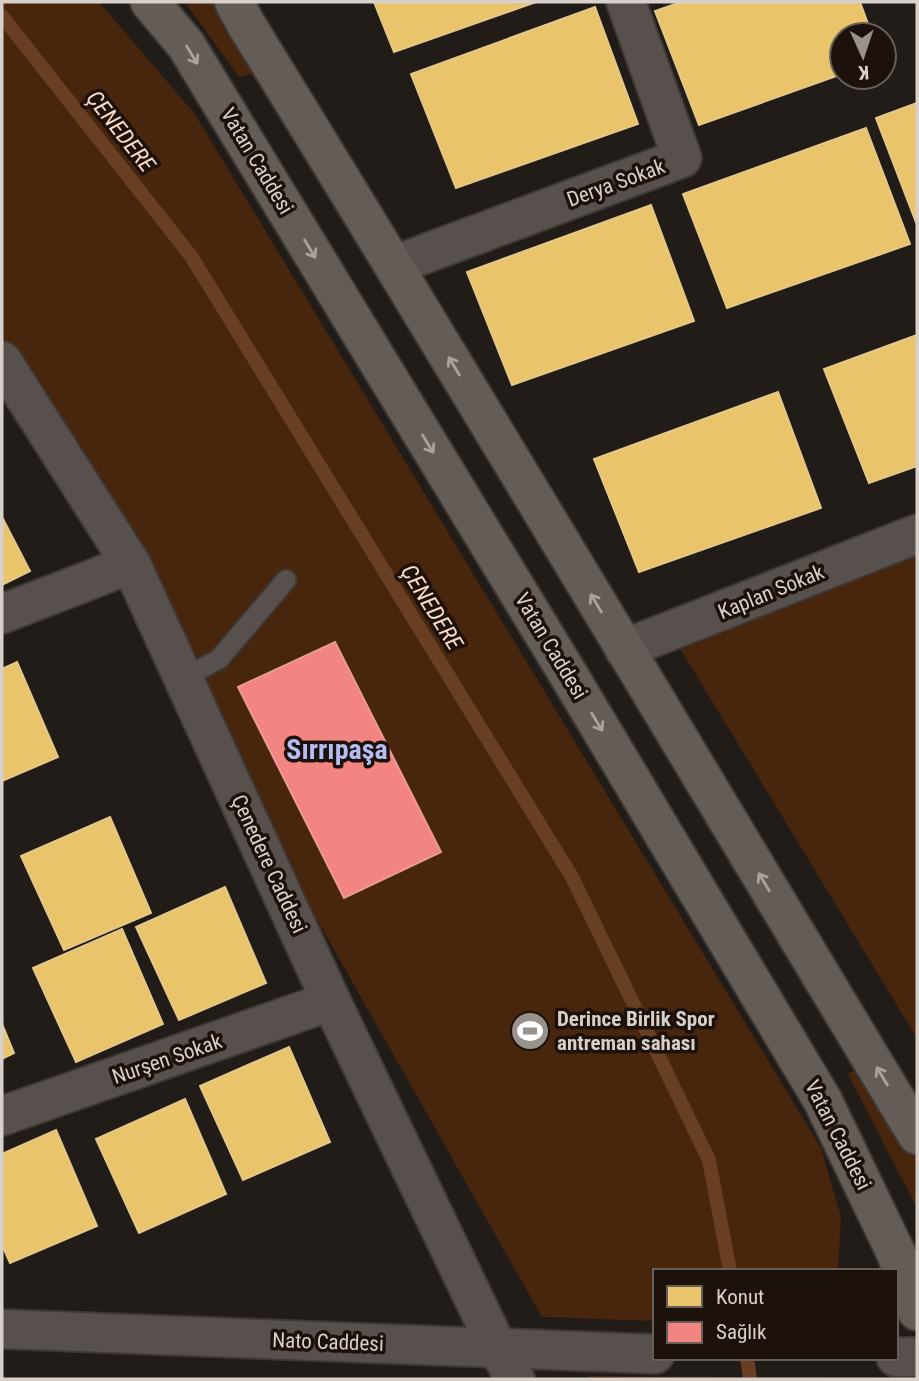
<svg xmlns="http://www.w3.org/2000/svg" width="919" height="1381" viewBox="0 0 919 1381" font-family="'Roboto Condensed',sans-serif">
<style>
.green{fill:#48250d}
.homes{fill:#e9c46a;stroke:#e4c887;stroke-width:2}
.health{fill:#f28482;stroke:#ea9b98;stroke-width:2}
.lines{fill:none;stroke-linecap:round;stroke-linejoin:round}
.stream{stroke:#693f23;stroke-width:14}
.service-casing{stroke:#3e3935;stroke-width:23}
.minor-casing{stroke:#3e3935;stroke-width:42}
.tertiary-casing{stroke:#3e3935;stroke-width:42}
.secondary-casing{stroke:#3e3935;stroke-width:42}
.service{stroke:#58504c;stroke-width:19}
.minor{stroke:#58504c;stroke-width:38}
.tertiary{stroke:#58504c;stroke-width:38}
.secondary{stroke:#645c57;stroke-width:38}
.oneway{stroke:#aaa29d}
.labels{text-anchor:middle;stroke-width:7;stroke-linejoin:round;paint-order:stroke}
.street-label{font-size:21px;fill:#d8d0cb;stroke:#1c120b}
.poi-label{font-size:21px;font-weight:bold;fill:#d8d0cb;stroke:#1c120b;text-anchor:start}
.water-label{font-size:23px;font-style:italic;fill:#fbdbc8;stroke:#1c120b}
.district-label{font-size:28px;font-weight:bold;fill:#b5bbf3;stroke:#1c120b}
</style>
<rect width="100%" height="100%" fill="#221c18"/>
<g class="green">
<polygon points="2,2 99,2 194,113 821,1148 841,1217 838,1271 655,1271 655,1321 542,1317 2,363"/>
<polygon points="185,2 220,2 261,66 251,74 239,77"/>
<polygon points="917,534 917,1038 670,632"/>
<polygon points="864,1065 917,1156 917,1208 848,1074"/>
<polygon points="588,1376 909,1378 910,1379 589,1379"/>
</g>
<g class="homes">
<polygon points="374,2 536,2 394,52"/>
<polygon points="681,2 860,2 872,35 842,35 842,74 699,125 655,11"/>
<polygon points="595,7 638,124 456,188 411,74"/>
<polygon points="917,103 917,225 876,118"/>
<polygon points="866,128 910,244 727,308 683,194"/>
<polygon points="651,205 694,321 512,385 467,272"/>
<polygon points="917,335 917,466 869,483 824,369"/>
<polygon points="778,392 821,508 639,572 594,459"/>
<polygon points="2,517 30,571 2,585"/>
<polygon points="17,662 58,757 2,781 2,669"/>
<polygon points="110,817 151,913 64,950 21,856"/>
<polygon points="225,887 266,983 179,1020 136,927"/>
<polygon points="122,929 163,1024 76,1062 33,968"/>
<polygon points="2,1024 14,1053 2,1059"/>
<polygon points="289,1047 330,1142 243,1180 200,1086"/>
<polygon points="185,1099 226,1194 139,1233 96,1139"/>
<polygon points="56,1130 97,1226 10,1263 2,1245 2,1154"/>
</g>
<polygon class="health" points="335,642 441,852 344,898 238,687"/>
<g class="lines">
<g class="stream">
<polyline points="2,16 191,256 572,877 709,1160 730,1271"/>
<polyline points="747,1358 750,1379"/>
</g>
<defs>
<polyline id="service" points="184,678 219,659 286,580"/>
<g id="minor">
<polyline points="395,265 682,158 626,2"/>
<polyline points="2,614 131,564"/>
<polyline points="624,649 917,534"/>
<polyline points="2,1116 331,1001"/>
<polyline points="2,1329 655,1354"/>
<polyline points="896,1357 917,1357"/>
</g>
<polyline id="tertiary" points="2,361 131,564 331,1001 498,1349 515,1379"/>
<g id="secondary">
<polyline points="150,2 186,45 568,674 823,1101 896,1253 917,1311"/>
<path d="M234,2l13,24c227,368 447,739 670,1109"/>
</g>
</defs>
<use href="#service" class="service-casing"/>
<use href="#minor" class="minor-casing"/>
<use href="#tertiary" class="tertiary-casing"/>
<use href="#secondary" class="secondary-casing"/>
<use href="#service" class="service"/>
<use href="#minor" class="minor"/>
<use href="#tertiary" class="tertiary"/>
<use href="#secondary" class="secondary"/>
</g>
<defs><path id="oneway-shaft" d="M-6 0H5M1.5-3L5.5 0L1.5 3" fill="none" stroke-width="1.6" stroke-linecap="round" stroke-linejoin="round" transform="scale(1.75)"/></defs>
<g class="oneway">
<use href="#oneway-shaft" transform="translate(192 55) rotate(59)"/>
<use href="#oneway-shaft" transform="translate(310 249) rotate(59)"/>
<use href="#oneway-shaft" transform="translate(454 366) rotate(-121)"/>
<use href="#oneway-shaft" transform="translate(428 444) rotate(59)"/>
<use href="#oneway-shaft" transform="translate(596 603) rotate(-121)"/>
<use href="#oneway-shaft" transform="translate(597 722) rotate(59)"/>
<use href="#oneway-shaft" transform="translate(764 882) rotate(-121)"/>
<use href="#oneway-shaft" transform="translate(882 1076) rotate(-121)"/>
</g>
<defs>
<symbol id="stadium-disc" viewBox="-11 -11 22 22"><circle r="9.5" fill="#98918c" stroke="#1c120b"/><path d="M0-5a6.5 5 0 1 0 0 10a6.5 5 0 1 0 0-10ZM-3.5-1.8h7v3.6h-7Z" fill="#fff"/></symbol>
</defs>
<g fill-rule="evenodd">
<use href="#stadium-disc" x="508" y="1009" width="44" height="44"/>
</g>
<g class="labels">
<g class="street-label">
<text transform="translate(257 161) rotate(59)" y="7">Vatan Caddesi</text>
<text transform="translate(616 183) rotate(-20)" y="7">Derya Sokak</text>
<text transform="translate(771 592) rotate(-22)" y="7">Kaplan Sokak</text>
<text transform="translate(551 646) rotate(59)" y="7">Vatan Caddesi</text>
<text transform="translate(269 864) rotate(65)" y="7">Çenedere Caddesi</text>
<text transform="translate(167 1059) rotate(-19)" y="7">Nurşen Sokak</text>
<text transform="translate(838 1135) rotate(63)" y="7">Vatan Caddesi</text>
<text transform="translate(328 1342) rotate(2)" y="7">Nato Caddesi</text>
</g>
<g class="poi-label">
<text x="557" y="1026">Derince Birlik Spor<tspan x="557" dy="24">antreman sahası</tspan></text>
</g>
<g class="water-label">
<text transform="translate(121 131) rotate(52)" y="8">ÇENEDERE</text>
<text transform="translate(432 607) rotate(58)" y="8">ÇENEDERE</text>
</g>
<g class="district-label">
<text x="337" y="759">Sırrıpaşa</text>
</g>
</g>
<rect width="919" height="1381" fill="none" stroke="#d8d0cb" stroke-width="7"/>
<rect x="653" y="1269" width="245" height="91" fill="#1c120b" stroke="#675e58" stroke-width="2"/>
<rect x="667" y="1286" width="35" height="21" fill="#e9c46a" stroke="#675e58" stroke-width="2"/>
<text x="716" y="1304" font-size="21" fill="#d8d0cb">Konut</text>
<rect x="667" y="1322" width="35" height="21" fill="#f28482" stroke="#675e58" stroke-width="2"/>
<text x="716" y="1339" font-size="21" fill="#d8d0cb">Sağlık</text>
<g transform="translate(863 56) rotate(177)"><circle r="33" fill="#1c120b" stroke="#675e58" stroke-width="2"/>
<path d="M0-5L12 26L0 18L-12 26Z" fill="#98918c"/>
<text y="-10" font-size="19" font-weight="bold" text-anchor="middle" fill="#d8d0cb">K</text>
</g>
</svg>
